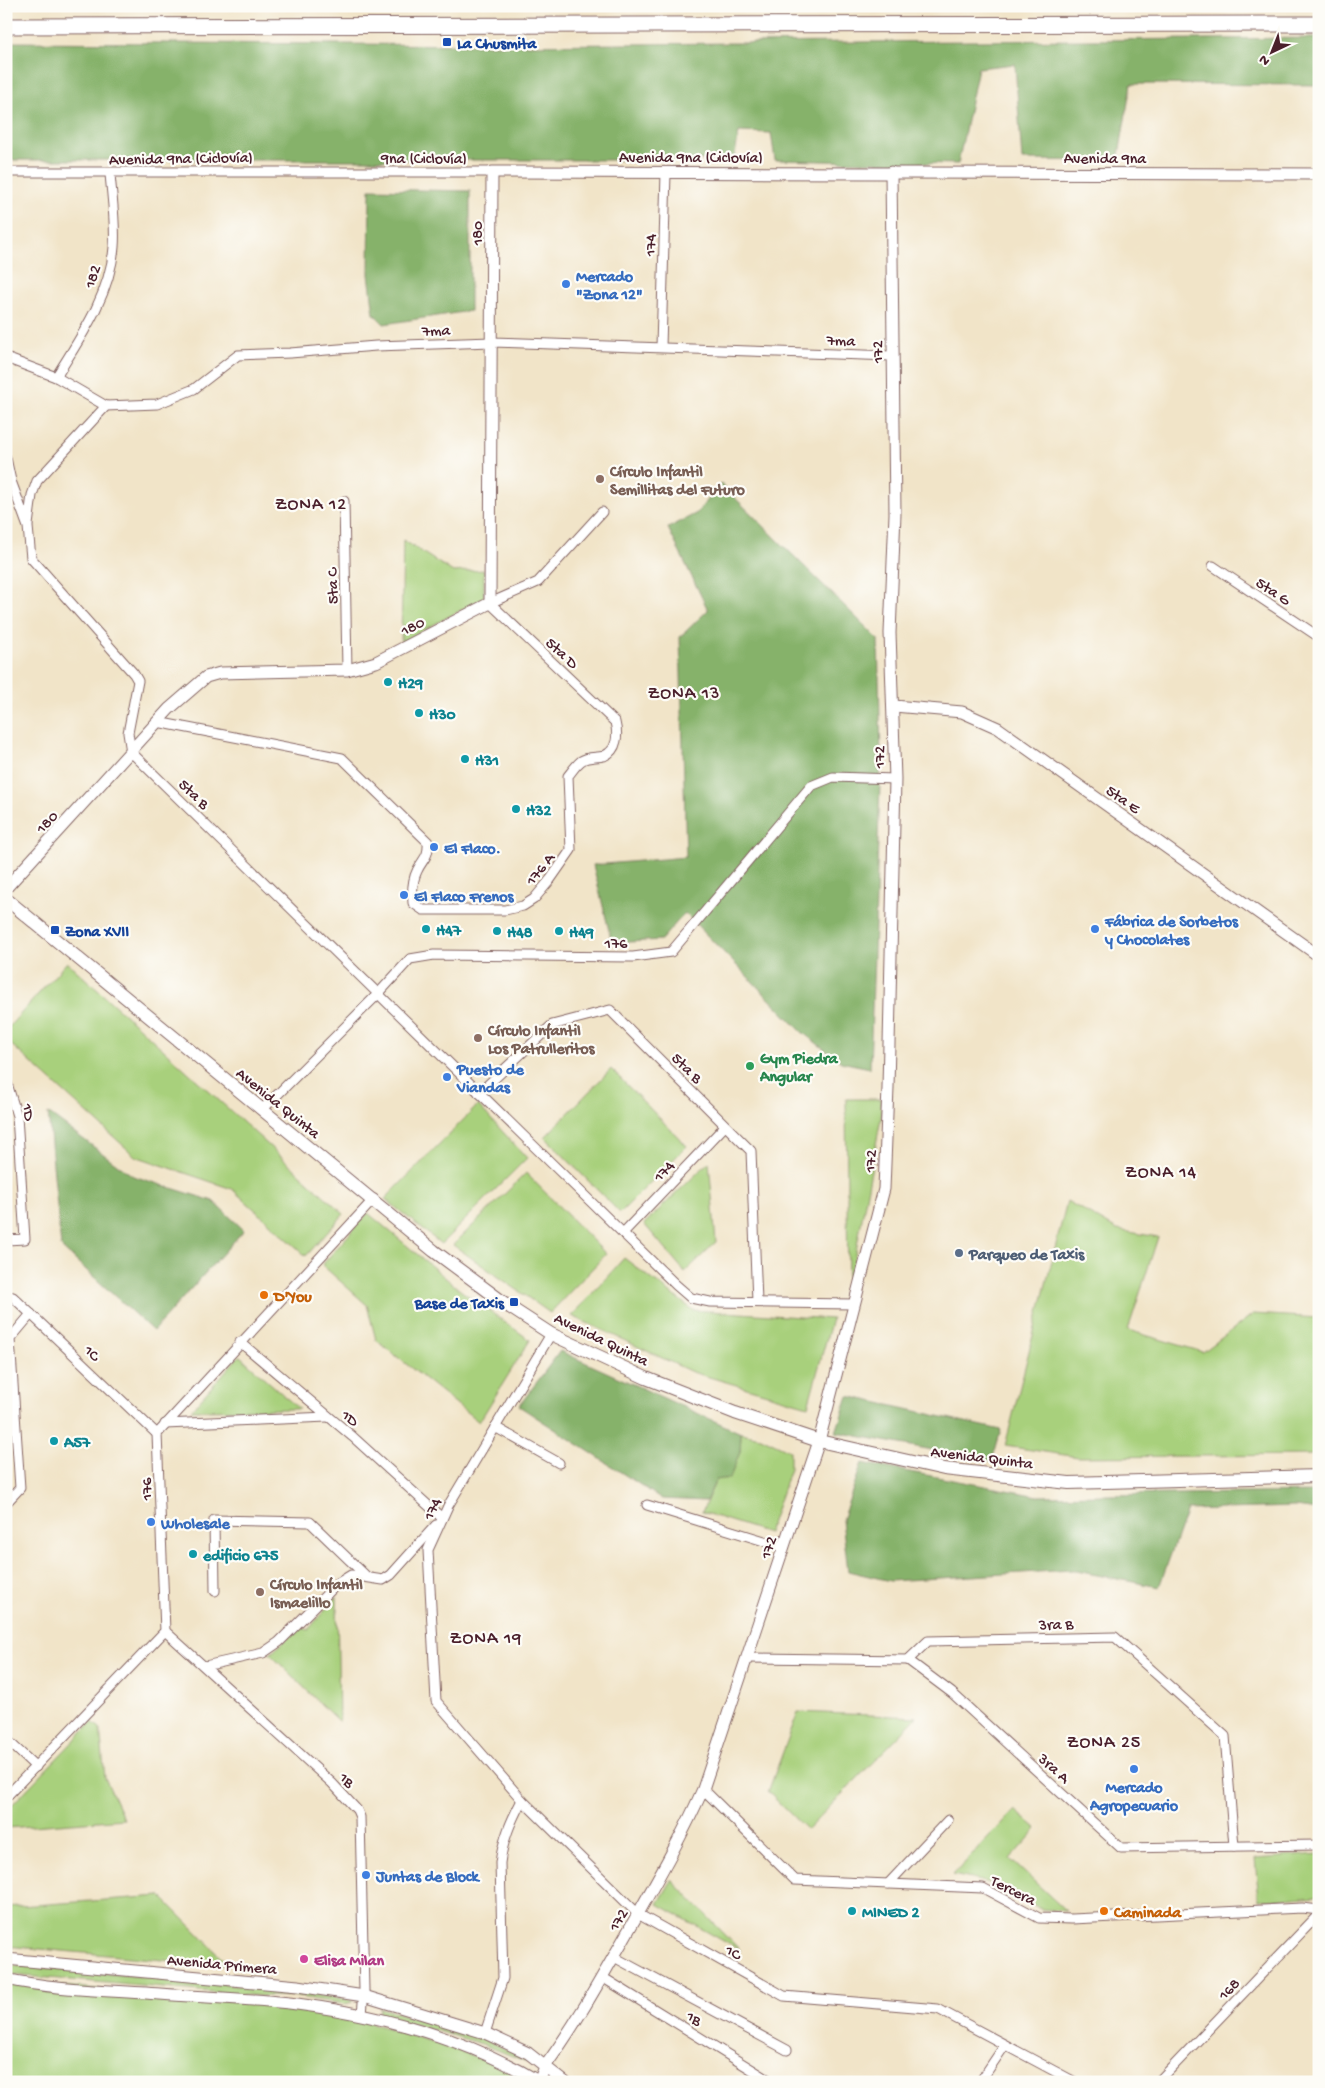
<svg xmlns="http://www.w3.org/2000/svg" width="1325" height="2088" viewBox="0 0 1325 2088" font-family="'Gochi Hand',sans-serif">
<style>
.green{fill:#a8d07b;stroke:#797853}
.forest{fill:#86b26b;stroke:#68684b}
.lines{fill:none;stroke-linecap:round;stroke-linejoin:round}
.minor-casing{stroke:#846462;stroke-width:11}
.tertiary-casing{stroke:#846462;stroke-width:13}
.secondary-casing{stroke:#846462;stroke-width:14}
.trunk-casing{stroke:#846462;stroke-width:17}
.minor{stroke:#fff;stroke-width:9}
.tertiary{stroke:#fff;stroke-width:11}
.secondary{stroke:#fff;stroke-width:12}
.trunk{stroke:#fff;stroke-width:15}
.transit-dot{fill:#1a4fb4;stroke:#fdfcf7;stroke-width:2}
.shop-dot{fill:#3f7fe0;stroke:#fdfcf7;stroke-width:2}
.education-dot{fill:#8d6e63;stroke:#fdfcf7;stroke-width:2}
.culture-dot{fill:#0f9aa8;stroke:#fdfcf7;stroke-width:2}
.leisure-dot{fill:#2e9e5b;stroke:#fdfcf7;stroke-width:2}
.service-dot{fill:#5c6f8a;stroke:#fdfcf7;stroke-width:2}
.food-dot{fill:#e8710a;stroke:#fdfcf7;stroke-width:2}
.hotel-dot{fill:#d1479c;stroke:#fdfcf7;stroke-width:2}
.labels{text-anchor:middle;stroke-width:4.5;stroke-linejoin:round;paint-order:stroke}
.transit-label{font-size:16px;font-weight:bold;fill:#164399;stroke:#fdfcf7;text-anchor:start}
.street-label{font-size:16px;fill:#4a1f2b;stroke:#fdfcf7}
.shop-label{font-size:16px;font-weight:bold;fill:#366cbe;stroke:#fdfcf7;text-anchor:start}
.education-label{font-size:16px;font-weight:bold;fill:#785e54;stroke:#fdfcf7;text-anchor:start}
.culture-label{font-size:16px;font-weight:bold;fill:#0d838f;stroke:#fdfcf7;text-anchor:start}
.leisure-label{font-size:16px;font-weight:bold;fill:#27864d;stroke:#fdfcf7;text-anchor:start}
.service-label{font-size:16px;font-weight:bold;fill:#4e5e75;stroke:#fdfcf7;text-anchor:start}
.food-label{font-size:16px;font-weight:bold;fill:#c56008;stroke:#fdfcf7;text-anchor:start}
.hotel-label{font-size:16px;font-weight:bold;fill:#b23c85;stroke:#fdfcf7;text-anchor:start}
.neighbourhood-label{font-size:18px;letter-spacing:1px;fill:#4a1f2b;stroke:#fdfcf7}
</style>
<rect width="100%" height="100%" fill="#fdfcf7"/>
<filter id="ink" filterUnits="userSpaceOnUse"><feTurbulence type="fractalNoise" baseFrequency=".02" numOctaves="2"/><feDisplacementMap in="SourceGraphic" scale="10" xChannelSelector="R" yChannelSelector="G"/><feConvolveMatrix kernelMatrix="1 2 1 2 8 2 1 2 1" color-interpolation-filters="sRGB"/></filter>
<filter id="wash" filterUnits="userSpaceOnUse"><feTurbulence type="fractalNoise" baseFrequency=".0096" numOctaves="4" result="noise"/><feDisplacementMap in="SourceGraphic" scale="20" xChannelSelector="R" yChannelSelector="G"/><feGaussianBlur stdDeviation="1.12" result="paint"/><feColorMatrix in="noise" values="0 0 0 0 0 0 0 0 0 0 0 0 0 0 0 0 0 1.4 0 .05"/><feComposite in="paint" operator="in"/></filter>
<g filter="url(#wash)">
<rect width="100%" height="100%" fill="#f1e4c8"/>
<g class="green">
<polygon points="403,540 453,572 484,570 484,598 401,642"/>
<polygon points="67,962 344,1214 306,1256 232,1189 135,1156 6,1040 6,1030"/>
<polygon points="611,1069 687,1146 620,1213 545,1137"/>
<polygon points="846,1099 881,1099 881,1118 848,1293"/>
<polygon points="478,1105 527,1158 441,1244 385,1199"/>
<polygon points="709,1162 716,1242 685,1272 644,1224"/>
<polygon points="526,1173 606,1254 550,1313 453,1245"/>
<polygon points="1067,1201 1117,1230 1158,1237 1128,1330 1203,1352 1253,1314 1319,1318 1319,1455 1078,1457 1005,1446"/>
<polygon points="368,1213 460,1290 530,1340 479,1422 376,1340 367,1305 322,1265"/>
<polygon points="624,1258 693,1310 832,1319 808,1406 692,1372 572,1316"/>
<polygon points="239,1356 240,1356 299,1409 191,1410"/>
<polygon points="741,1433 761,1437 790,1451 790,1469 768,1533 702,1512 716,1480 740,1452"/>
<polygon points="337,1596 339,1722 270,1654 301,1627 308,1630"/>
<polygon points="798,1712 917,1717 807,1830 768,1792"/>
<polygon points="92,1722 100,1728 105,1778 124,1819 6,1828 6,1811"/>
<polygon points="1015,1810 1037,1829 1010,1859 1066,1911 1040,1909 1004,1886 953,1875"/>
<polygon points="1319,1854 1319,1892 1316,1896 1259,1901 1255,1859"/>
<polygon points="672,1880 741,1951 658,1904"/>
<polygon points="161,1896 230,1966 6,1946 6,1907"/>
<polygon points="6,1965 273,1988 352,2000 352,2002 345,2004 293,1996 259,1996 24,1976 6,1973"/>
<polygon points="6,1981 326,2009 442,2045 517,2071 536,2082 6,2082"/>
<polygon points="380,2008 475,2035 527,2059 530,2063 482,2044 379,2014"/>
</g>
<g class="forest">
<polygon points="1319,38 1319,85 1131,84 1118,161 1022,160 1015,64 978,68 958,164 775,160 771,133 739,132 734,160 6,160 6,42 507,45"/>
<polygon points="370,189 470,191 470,311 384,324 374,314 369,274"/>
<polygon points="721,484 878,639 881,756 870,1068 841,1062 802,1032 685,913 661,940 612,943 593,865 686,857 680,637 708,610 668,528 697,513"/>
<polygon points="48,1113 133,1176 213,1201 244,1230 153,1331 61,1247"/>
<polygon points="560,1351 741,1433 740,1452 730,1478 716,1480 706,1501 662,1499 519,1406"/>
<polygon points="848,1396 1001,1430 992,1461 836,1432"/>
<polygon points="862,1463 1038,1496 1319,1492 1319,1510 1295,1507 1187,1510 1159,1587 1071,1570 890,1581 848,1571 842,1520"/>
</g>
</g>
<g filter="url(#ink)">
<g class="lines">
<defs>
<g id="minor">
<polyline points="6,172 492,172"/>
<polyline points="661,347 666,173"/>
<polyline points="6,358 56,377 106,406 157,404 194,389 238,355 290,353 376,346 492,342 892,356"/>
<path d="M56,377c25,-40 54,-82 58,-130 2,-23 -2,-49 -4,-73"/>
<polyline points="6,458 11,481 28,527 31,558 134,674 138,681 128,733 131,752 676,1285 691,1298 710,1302 854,1304"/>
<polyline points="344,501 347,670"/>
<polyline points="28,525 32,495 37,481 106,406"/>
<polyline points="1213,566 1319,637"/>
<path d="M157,722l185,36 86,84c1,16 -5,16 -11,29 -5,10 -5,21 -4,32l10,7h82l18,-4 11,-7 16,-19 21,-30 -3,-74c4,-5 8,-11 13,-15 7,-5 15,-3 23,-5 14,-6 14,-22 11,-34l-125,-119 48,-21 64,-70"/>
<polyline points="6,1080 17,1116 25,1239 6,1240"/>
<polyline points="479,1093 552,1025 610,1010 751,1151 757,1302"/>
<polyline points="262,1110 378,994 410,959 434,955 633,957 671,952 811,786 833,777 895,779"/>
<polyline points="623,1233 725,1126"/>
<polyline points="6,1295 13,1297 157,1434"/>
<polyline points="551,1334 448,1506 428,1550 436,1701 522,1800 638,1914 784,1996 938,2009 1075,2082"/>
<polyline points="240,1342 353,1437 442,1518"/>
<polyline points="165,1424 327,1417"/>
<polyline points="495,1427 559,1463"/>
<polyline points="6,1503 20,1488 10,1339 31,1314"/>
<polyline points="647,1505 784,1547"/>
<polyline points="215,1591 214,1520 310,1522 367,1577"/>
<polyline points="165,1631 332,1783 357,1810 360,1817 364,1990 362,2015"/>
<polyline points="747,1658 908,1660 928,1641 1115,1637 1225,1736 1234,1846"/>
<polyline points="908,1660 952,1693 1121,1848 1319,1845"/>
<polyline points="205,1666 263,1653 279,1642 338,1583 351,1575 383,1580 391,1575 436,1525"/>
<polyline points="6,1739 36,1767"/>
<polyline points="703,1789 795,1880 983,1888 1039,1918 1072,1919 1302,1908 1319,1910"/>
<polyline points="6,1797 165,1631 157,1434 374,1199"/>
<polyline points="888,1884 948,1820"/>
<polyline points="614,1957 787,2050"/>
<polyline points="602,1977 772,2082"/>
<path d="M485,2033l18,-55 -3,-115c3,-24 11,-42 22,-63"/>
<polyline points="980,2082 1005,2045"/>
<polyline points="1158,2082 1319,1914"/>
</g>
<g id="tertiary">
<polyline points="894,706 962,712 998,728 1319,956"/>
<polyline points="6,888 169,709 206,677 220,673 347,670 376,662 490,603 492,172 1319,174"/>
<polyline points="6,1959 298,1986 364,1996 485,2033 528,2053 565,2082"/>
<path d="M6,1979c45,10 94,11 140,14 50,4 101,5 151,11 84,11 170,35 243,78"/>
<path d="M539,2081l7,-16c30,-41 55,-86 80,-130 27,-48 55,-96 77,-146l116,-348 65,-252 4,-101 7,-309 -5,-146 5,-119 -4,-342"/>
</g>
<polyline id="secondary" points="6,899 434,1251 511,1308 551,1334 646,1378 735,1413 819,1441 944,1469 1069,1483 1319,1476"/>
<polyline id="trunk" points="6,26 1319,24"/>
</defs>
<use href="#minor" class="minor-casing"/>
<use href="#tertiary" class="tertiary-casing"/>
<use href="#secondary" class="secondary-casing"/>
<use href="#trunk" class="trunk-casing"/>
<use href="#minor" class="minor"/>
<use href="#tertiary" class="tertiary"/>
<use href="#secondary" class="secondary"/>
<use href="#trunk" class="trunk"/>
</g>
</g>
<g class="transit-dot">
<rect x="442" y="37" width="10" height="10" rx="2.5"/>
<rect x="50" y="925" width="10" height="10" rx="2.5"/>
<rect x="509" y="1297" width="10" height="10" rx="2.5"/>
</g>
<g class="shop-dot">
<circle cx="566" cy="284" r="5"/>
<circle cx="434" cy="847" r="5"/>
<circle cx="404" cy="895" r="5"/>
<circle cx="1095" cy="929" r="5"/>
<circle cx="447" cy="1077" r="5"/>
<circle cx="151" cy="1522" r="5"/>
<circle cx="1134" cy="1769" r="5"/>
<circle cx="366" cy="1875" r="5"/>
</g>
<g class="education-dot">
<circle cx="600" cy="479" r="5"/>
<circle cx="478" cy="1038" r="5"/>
<circle cx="260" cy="1592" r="5"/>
</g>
<g class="culture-dot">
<circle cx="388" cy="682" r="5"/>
<circle cx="419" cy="713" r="5"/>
<circle cx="465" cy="759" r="5"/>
<circle cx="516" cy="809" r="5"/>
<circle cx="426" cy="929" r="5"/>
<circle cx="497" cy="931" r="5"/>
<circle cx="559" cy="931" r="5"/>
<circle cx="54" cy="1441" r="5"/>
<circle cx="193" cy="1554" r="5"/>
<circle cx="852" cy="1911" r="5"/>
</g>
<circle class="leisure-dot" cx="750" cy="1066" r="5"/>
<circle class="service-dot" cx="959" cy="1253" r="5"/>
<g class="food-dot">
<circle cx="264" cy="1295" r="5"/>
<circle cx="1104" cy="1911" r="5"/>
</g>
<circle class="hotel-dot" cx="304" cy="1959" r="5"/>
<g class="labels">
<g class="transit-label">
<text x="457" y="48">La Chusmita</text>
<text x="65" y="936">Zona XVII</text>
<text x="504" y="1308" text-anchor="end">Base de Taxis</text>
</g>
<g class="street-label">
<text x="691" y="162">Avenida 9na (Ciclovía)</text>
<text transform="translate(181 157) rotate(-1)" y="6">Avenida 9na (Ciclovía)</text>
<text x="424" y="163">9na (Ciclovía)</text>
<text x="1105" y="163">Avenida 9na</text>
<text transform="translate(476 233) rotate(-90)" y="6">180</text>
<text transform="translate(649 245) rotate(-89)" y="6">174</text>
<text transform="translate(91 276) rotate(-72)" y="6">182</text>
<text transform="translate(436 329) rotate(-2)" y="6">7ma</text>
<text transform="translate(841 339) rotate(2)" y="6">7ma</text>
<text transform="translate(876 352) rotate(-92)" y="6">172</text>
<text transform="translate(331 586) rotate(-91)" y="6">5ta C</text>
<text transform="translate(1274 590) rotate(34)" y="6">5ta G</text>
<text transform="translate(412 625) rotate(-27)" y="6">180</text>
<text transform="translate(563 652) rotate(43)" y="6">5ta D</text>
<text transform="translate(878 757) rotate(-91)" y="6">172</text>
<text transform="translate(195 793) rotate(44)" y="6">5ta B</text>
<text transform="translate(1124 798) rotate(35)" y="6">5ta E</text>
<text transform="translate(46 821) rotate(-47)" y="6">180</text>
<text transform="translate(539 868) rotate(-52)" y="6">176 A</text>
<text x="616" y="948">176</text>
<text transform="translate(688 1067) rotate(45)" y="6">5ta B</text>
<text transform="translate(279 1102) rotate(39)" y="6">Avenida Quinta</text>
<text transform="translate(30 1112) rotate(81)" y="6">1D</text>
<text transform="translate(869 1161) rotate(-87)" y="6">172</text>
<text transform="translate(663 1170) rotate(-46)" y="6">174</text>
<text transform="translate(602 1338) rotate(26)" y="6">Avenida Quinta</text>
<text transform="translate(93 1352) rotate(44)" y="6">1C</text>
<text transform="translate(351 1417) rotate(38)" y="6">1D</text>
<text transform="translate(982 1456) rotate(7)" y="6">Avenida Quinta</text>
<text transform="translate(145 1489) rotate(-92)" y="6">176</text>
<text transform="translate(431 1508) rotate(-64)" y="6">174</text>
<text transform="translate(767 1547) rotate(-72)" y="6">172</text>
<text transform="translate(1056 1623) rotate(-1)" y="6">3ra B</text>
<text transform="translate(1055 1767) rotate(42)" y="6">3ra A</text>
<text transform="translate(348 1779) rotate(46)" y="6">1B</text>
<text transform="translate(1014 1889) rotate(27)" y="6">Tercera</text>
<text transform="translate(617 1919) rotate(-60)" y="6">172</text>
<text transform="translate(734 1951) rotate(29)" y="6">1C</text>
<text transform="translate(222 1963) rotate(5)" y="6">Avenida Primera</text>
<text transform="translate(1228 1988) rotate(-46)" y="6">168</text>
<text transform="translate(695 2017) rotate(32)" y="6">1B</text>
</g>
<g class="shop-label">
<text x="576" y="281">Mercado<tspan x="576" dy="18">"Zona 12"</tspan></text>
<text x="444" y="853">El Flaco.</text>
<text x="414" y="901">El Flaco Frenos</text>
<text x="1105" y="926">Fábrica de Sorbetos<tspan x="1105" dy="18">y Chocolates</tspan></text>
<text x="457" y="1074">Puesto de<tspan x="457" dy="18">Viandas</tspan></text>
<text x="161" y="1528">Wholesale</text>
<text x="1134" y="1792" text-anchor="middle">Mercado<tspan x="1134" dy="18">Agropecuario</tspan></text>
<text x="376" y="1881">Juntas de Block</text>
</g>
<g class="education-label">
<text x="610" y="476">Círculo Infantil<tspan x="610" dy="18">Semillitas del Futuro</tspan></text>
<text x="488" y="1035">Círculo Infantil<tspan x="488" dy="18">Los Patrulleritos</tspan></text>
<text x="270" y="1589">Círculo Infantil<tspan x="270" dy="18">Ismaelillo</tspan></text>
</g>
<g class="culture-label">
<text x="398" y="688">H29</text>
<text x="429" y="719">H30</text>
<text x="475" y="765">H31</text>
<text x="526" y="815">H32</text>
<text x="436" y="935">H47</text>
<text x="507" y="937">H48</text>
<text x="569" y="937">H49</text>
<text x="64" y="1447">A57</text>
<text x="203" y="1560">edificio 675</text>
<text x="862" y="1917">MINED 2</text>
</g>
<g class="leisure-label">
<text x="760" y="1063">Gym Piedra<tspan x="760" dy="18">Angular</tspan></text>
</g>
<g class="service-label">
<text x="969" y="1259">Parqueo de Taxis</text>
</g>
<g class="food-label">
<text x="274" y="1301">D'You</text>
<text x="1114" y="1917">Caminada</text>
</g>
<g class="hotel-label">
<text x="314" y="1965">Elisa Milan</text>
</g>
<g class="neighbourhood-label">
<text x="311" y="509">ZONA 12</text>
<text x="684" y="698">ZONA 13</text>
<text x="1161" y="1177">ZONA 14</text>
<text x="486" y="1643">ZONA 19</text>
<text x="1104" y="1747">ZONA 25</text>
</g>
</g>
<rect width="1325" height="2088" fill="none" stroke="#fdfcf7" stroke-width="25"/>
<g transform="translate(1272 52) rotate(223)" stroke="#fdfcf7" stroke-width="4" paint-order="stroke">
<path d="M0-4L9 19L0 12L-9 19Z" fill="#4a1f2b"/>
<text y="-8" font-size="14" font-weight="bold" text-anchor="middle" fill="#4a1f2b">N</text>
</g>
</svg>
